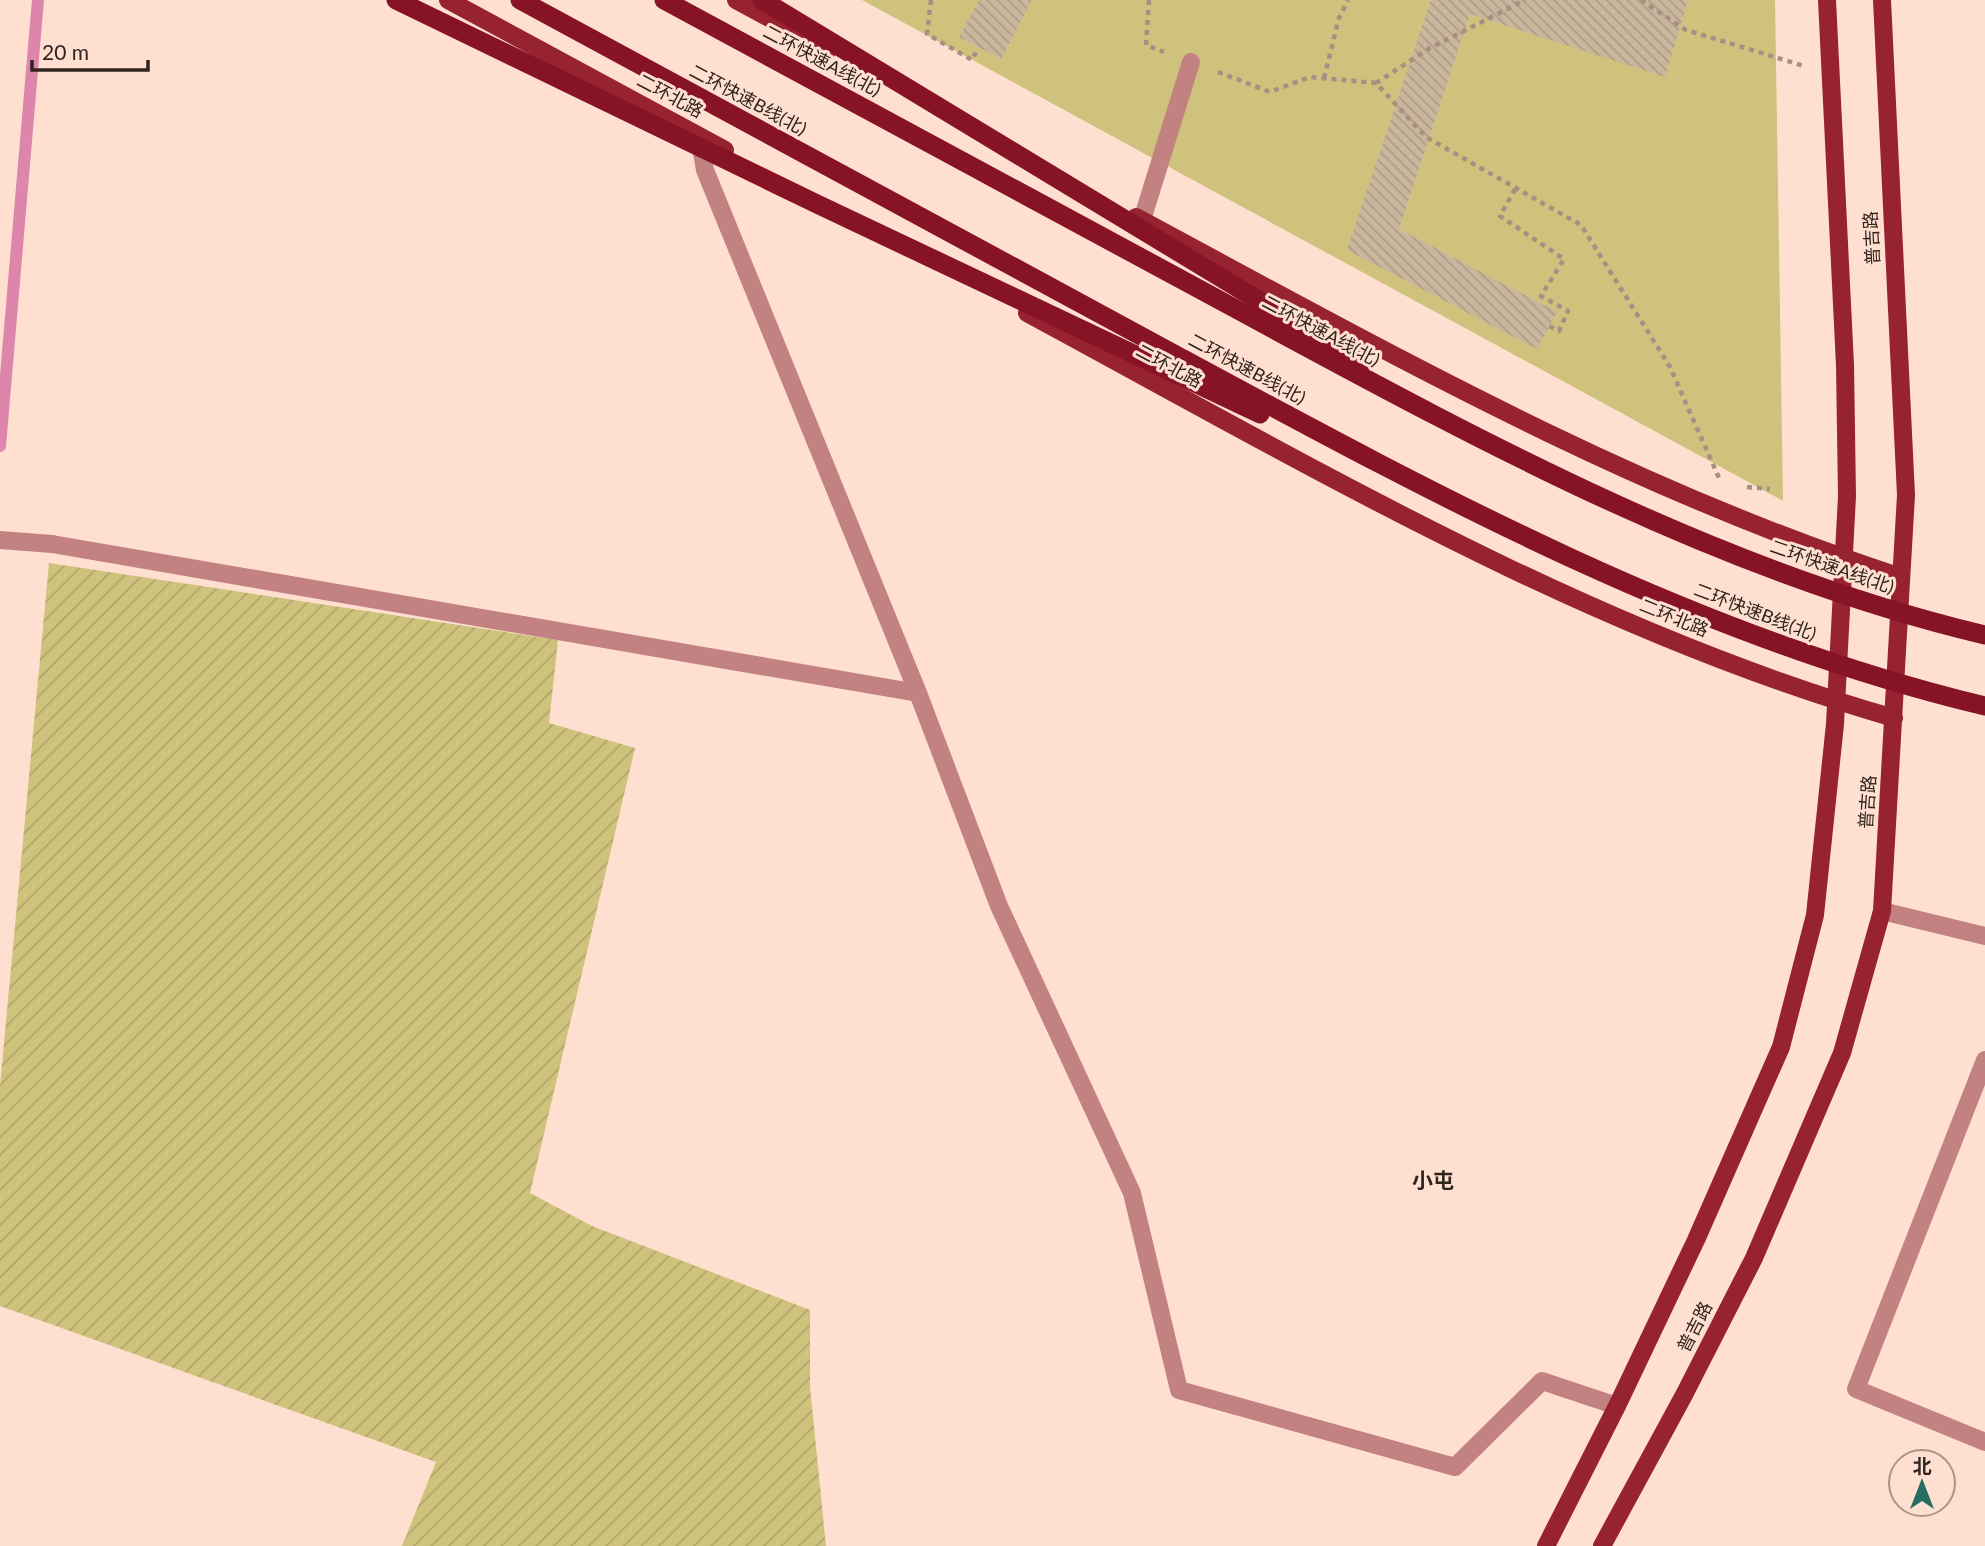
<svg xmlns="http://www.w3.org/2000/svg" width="1985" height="1546" viewBox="0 0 1985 1546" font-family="Lato,'Noto Sans SC',sans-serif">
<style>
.green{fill:#cec27c}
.garden{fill:url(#garden-furrows)}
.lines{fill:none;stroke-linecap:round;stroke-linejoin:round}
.stream{stroke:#dd85aa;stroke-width:12}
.building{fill:url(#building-back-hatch)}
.path{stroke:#a68f83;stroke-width:4.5;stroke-dasharray:5 5;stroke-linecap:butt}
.service{stroke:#c28281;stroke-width:18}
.pedestrian{stroke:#c28281;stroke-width:18}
.minor{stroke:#c28281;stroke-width:18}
.primary{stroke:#96232f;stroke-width:18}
.trunk{stroke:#861426;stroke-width:19}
.labels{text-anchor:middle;stroke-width:6;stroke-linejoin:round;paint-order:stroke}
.street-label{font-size:18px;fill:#30241e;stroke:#ffdfcf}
.quarter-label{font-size:21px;font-weight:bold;fill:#30241e;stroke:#ffdfcf}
</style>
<defs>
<pattern id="garden-furrows" width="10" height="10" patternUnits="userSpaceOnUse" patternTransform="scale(1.75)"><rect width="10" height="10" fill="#cec27c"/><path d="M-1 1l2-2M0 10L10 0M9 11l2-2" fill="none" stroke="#b1a76b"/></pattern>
<pattern id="building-back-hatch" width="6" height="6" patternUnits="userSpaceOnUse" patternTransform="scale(1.75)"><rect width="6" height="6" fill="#cab69d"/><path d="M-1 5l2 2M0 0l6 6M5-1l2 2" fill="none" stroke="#ae9c87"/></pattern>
</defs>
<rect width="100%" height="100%" fill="#ffdfcf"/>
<polygon class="green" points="862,0 1775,0 1783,501"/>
<polygon class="garden" points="49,563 558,640 549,723 635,748 530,1193 592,1226 810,1310 810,1387 826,1546 402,1546 436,1462 0,1306 0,1086"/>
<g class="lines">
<polyline class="stream" points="0,446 38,0"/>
</g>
<g class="building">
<polygon points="979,0 1032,0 1001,59 959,37"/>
<polygon points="1431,0 1688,0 1665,77 1470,14 1399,229 1557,312 1537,349 1347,250"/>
</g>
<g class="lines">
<g class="path">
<polyline points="931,0 927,34 972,60 978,48"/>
<polyline points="1149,0 1146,45 1164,52"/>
<polyline points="1641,0 1686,30 1804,66"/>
<polyline points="1218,72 1270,92 1310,77 1376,83 1426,137 1581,225 1670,367 1719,478"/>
<polyline points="1324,78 1339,18 1348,0"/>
<polyline points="1376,83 1430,48 1525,0"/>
<polyline points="1515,189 1500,216 1564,259 1541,296 1568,311 1559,331 1549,326"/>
<polyline points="1747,487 1770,489"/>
</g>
<g class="service">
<polyline points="699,136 705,170 918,693 999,906 1132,1193 1179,1390 1455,1467 1542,1381 1617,1406"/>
<polyline points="52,544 918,693"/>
</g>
<polyline class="pedestrian" points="1142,220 1191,62"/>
<g class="minor">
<polyline points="0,540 52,544"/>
<polyline points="1882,911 1985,936"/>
<polyline points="1985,1060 1856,1389 1985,1442"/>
</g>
<g class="primary">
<polyline points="448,0 725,150"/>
<polyline points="736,0 828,50"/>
<path d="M1136,217c249,134 495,273 765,360"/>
<path d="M1027,313c280,151 559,317 867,405"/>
<polyline points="1546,1546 1617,1406 1696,1240 1781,1047 1815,915 1835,724 1847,496 1845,365 1827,0"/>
<polyline points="1602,1546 1684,1395 1754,1258 1842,1053 1882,911 1906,495 1882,0"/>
</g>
<g class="trunk">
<polyline points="396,0 817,204 1260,414"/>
<path d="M520,0c218,118 437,236 656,355 259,140 520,282 809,351"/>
<path d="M664,0c195,105 390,211 585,316 235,127 474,257 736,319"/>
<polyline points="762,0 1362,363"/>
</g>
</g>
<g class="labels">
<g class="street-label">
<text transform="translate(822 61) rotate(28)" y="6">二环快速A线(北)</text>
<text transform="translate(670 96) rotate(28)" y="6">二环北路</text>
<text transform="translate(748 100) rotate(28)" y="6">二环快速B线(北)</text>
<text transform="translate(1872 238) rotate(-93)" y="6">普吉路</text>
<text transform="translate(1321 331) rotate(28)" y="6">二环快速A线(北)</text>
<text transform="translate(1169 366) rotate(28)" y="6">二环北路</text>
<text transform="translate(1247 369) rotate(28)" y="6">二环快速B线(北)</text>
<text transform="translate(1832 567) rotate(19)" y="6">二环快速A线(北)</text>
<text transform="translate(1755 612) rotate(21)" y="6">二环快速B线(北)</text>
<text transform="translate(1674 618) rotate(22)" y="6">二环北路</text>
<text transform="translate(1868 802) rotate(-86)" y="6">普吉路</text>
<text transform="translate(1695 1327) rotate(-63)" y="6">普吉路</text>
</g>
<g class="quarter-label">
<text x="1433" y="1188">小屯</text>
</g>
</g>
<g transform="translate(1922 1483)"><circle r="33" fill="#ffdfcf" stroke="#ac9488" stroke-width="2"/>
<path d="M0-5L12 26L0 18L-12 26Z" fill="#286d61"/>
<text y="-10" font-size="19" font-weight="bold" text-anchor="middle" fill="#30241e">北</text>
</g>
<path d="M32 60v10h116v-10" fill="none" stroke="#30241e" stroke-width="3.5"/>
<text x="42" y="60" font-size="21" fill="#30241e" stroke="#ffdfcf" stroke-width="5" paint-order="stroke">20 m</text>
</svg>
